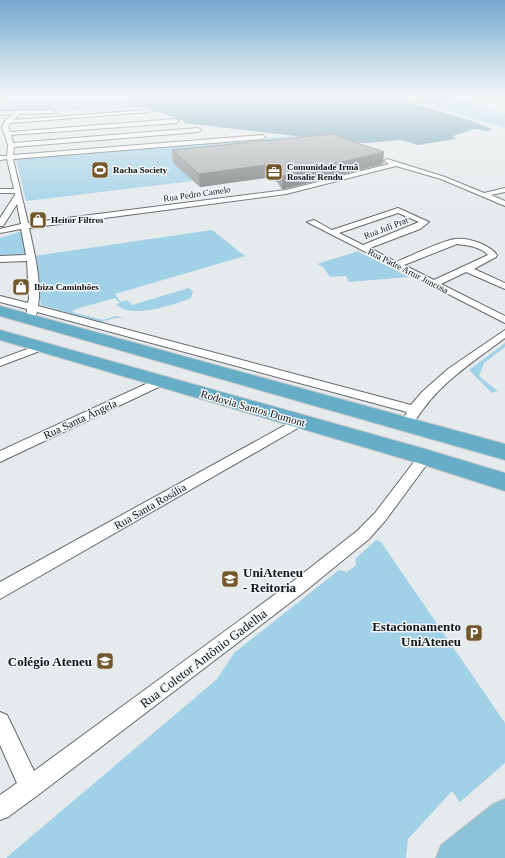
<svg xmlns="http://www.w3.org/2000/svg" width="505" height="858" viewBox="0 0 505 858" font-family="Georgia,serif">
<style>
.green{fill:#a1d1e7}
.water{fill:#6699ae}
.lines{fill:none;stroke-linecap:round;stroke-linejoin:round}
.stream{stroke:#6699ae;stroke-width:1.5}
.minor-casing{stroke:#65696b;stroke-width:2}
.primary-casing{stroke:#c6c7c7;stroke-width:2}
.trunk-casing{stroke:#c6c7c7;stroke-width:2}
.minor{fill:#fff;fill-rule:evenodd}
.primary{fill:#8cc2d6;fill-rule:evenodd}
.trunk{fill:#66aec8;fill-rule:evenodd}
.wall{fill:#919697}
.shaded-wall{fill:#767a7b}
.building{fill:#a9aeb0;stroke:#767a7b}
.labels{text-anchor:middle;stroke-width:3;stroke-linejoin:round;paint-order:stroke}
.far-poi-label{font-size:9px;font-weight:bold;fill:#131415;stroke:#f2f7f9;text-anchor:start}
.far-street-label{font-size:9px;fill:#131415;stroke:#f2f7f9}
.street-label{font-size:11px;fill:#131415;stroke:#f2f7f9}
.near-poi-label{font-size:13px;font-weight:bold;fill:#131415;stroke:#f2f7f9;text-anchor:end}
.near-street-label{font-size:13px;fill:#131415;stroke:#f2f7f9}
</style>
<rect width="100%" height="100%" fill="#e5eaec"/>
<g class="green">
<polygon points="7,96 127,96 129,98 129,105 134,107 117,109 0,112 0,107"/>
<polygon points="397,96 458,96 470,99 473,106 505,114 505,128"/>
<polygon points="304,135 333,146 191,177 193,181 26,201 16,159"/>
<path d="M212,230l33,26 -130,38 6,8 6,-2 5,5 57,-17 4,4 -2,6c-18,7 -61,22 -75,6l4,-1 -5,-5 -39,11 -4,3 31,8 13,-4 8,2h-8l-15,4 -60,-17 -7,-49z"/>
<polygon points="22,231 27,256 0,258 0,238"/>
<polygon points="359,251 359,252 409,277 349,282 346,276 330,277 323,267 317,264"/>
<polygon points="505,343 505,347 484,363 479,376 498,391 492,393 469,370"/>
<polygon points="376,540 381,542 505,723 505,763 460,802 452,791 408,839 406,858 6,858 217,679 234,653 339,570 347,572 356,565 355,559"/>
</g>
<polygon class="water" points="127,96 388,96 472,121 492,129 488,131 474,129 453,136 456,139 418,145 401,140 367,143 347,142 184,123 184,121 159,112 153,112 148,108 134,107 126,104 129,98"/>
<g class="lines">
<polyline class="stream" points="413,104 459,96"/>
<defs>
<g id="minor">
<path d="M54,110l2,3 -37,1 -5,6 132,-10 3,2 -138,11 -3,4 2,5 166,-13 3,2 -3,2 -165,12 2,8 185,-15 3,2 -3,2 -184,15 -1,8 249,-20 3,2 -3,2 -249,20 15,64 258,-33 103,-26 -5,-3 3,-2 58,18 39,16 21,-5v4l-14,3 14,6v5l-64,-27 -45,-13 -110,28 -257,34c5,24 13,53 9,78l373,99 11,-13 26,-23 57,-39v8c-35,26 -67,46 -90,83h-10l-1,-3 3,-6 -370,-100 -2,5h-8v-8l-27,-7v-6l28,7 1,-4 -2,-38 -27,1v-6l26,-1 -5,-26 -21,4v-4l21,-5 -4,-20 -14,22h-3v-8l15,-23v-2h-15v-4h14l-7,-30 -7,1v-4h7l1,-11 -6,-18 3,-6 8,-7 -13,1v-4z"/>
<path d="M398,208l31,14 -9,7 -50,19 26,14c15,-6 45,-21 59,-23 13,-2 35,6 42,16l-1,2 -22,12 31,14v6l-39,-17 -25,12 64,32v7l-198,-101 7,-2 18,10zM398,213l21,9 -56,23 -24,-12zM457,244c10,1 24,3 31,11l-54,25 -30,-15z"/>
<polygon points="41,344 45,345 47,347 45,349 0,366 0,359"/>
<polygon points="161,377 167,381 165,384 0,462 0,451"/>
<polygon points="300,417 305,418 306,421 305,424 0,599 0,582"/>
<polygon points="425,452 430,454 432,457 430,460 385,521 369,539 304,592 38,795 8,817 0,820 0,795 17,783 0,745 0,712 7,715 34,771 292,582 357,531 375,513 420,454"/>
</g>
<polygon id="primary" points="505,799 505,858 436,858 441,845 493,804"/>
<g id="trunk">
<polygon points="0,306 505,444 505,460 0,316"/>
<polygon points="0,330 425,449 505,473 505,491 418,463 0,340"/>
</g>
</defs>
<use href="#minor" class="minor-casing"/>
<use href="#primary" class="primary-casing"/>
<use href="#trunk" class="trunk-casing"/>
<use href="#minor" class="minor"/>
<use href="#primary" class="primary"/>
<use href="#trunk" class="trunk"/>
</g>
<polygon class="wall" points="172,150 383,164 286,189 282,189 273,177 200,187 173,163"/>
<g class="shaded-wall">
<polygon points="384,152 383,164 282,189 282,176"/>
<polygon points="273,164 273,177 200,187 199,174"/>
</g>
<polygon class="building" points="334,134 354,142 384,152 282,176 273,164 199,174 172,150"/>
<linearGradient id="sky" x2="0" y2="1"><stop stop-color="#74a9d1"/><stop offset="0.44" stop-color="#f3f6f6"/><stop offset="1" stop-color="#f3f6f6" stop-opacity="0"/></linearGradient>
<rect width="505" height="216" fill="url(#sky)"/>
<defs>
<symbol id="stadium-square" viewBox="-11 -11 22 22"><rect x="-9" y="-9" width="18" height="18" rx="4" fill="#735629" stroke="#f2f7f9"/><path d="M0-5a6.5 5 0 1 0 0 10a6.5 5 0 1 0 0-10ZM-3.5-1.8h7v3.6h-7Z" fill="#fff"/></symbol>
<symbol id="office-square" viewBox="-11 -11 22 22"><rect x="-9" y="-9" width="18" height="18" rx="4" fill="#735629" stroke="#f2f7f9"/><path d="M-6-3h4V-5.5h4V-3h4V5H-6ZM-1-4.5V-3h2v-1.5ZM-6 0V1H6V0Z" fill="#fff"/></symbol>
<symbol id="shop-square" viewBox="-11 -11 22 22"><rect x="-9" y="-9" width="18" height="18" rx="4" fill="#735629" stroke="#f2f7f9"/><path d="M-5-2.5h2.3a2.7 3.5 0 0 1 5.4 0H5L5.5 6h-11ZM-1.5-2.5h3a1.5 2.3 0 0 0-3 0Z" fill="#fff"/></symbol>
<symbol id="university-square" viewBox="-11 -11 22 22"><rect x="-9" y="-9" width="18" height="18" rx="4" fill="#735629" stroke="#f2f7f9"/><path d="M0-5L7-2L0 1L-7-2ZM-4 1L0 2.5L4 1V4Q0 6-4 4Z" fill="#fff"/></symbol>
<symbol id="parking-square" viewBox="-11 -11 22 22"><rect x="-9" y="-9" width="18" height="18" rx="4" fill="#735629" stroke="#f2f7f9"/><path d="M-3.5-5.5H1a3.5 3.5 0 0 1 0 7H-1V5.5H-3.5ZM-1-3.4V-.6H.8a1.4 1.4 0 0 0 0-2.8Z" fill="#fff"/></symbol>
<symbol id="school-square" viewBox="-11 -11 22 22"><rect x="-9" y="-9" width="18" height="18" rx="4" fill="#735629" stroke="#f2f7f9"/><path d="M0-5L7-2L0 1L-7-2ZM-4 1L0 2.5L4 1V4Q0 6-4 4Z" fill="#fff"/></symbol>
</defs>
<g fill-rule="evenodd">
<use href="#stadium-square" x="90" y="160" width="20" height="20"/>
<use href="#office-square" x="264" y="162" width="20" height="20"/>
<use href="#shop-square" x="28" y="210" width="20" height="20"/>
<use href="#shop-square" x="11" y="277" width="20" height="20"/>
<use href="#university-square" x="220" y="569" width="20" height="20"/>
<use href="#parking-square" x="464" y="623" width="20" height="20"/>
<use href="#school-square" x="95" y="651" width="20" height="20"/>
</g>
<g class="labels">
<g class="far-poi-label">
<text x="287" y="170">Comunidade Irmã<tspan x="287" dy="10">Rosalie Rendu</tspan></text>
<text x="113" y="173">Racha Society</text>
<text x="51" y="223">Heitor Filtros</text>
<text x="34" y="290">Ibiza Caminhões</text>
</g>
<g class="far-street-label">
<text transform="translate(197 194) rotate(-8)" y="3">Rua Pedro Camelo</text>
<text transform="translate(386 228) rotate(-21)" y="3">Rua Juli Prat</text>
<text transform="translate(408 271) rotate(27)" y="3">Rua Padre Artur Juncosa</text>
</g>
<g class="street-label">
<text transform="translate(253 408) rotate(16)" y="4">Rodovia Santos Dumont</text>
<text transform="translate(80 419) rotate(-25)" y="4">Rua Santa Ângela</text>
<text transform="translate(150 506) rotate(-30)" y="4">Rua Santa Rosália</text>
</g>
<g class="near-poi-label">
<text x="243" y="577" text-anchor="start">UniAteneu<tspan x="243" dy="15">- Reitoria</tspan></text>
<text x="461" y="631">Estacionamento<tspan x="461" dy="15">UniAteneu</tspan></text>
<text x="92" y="666">Colégio Ateneu</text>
</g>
<g class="near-street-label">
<text transform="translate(203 658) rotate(-37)" y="5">Rua Coletor Antônio Gadelha</text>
</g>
</g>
</svg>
